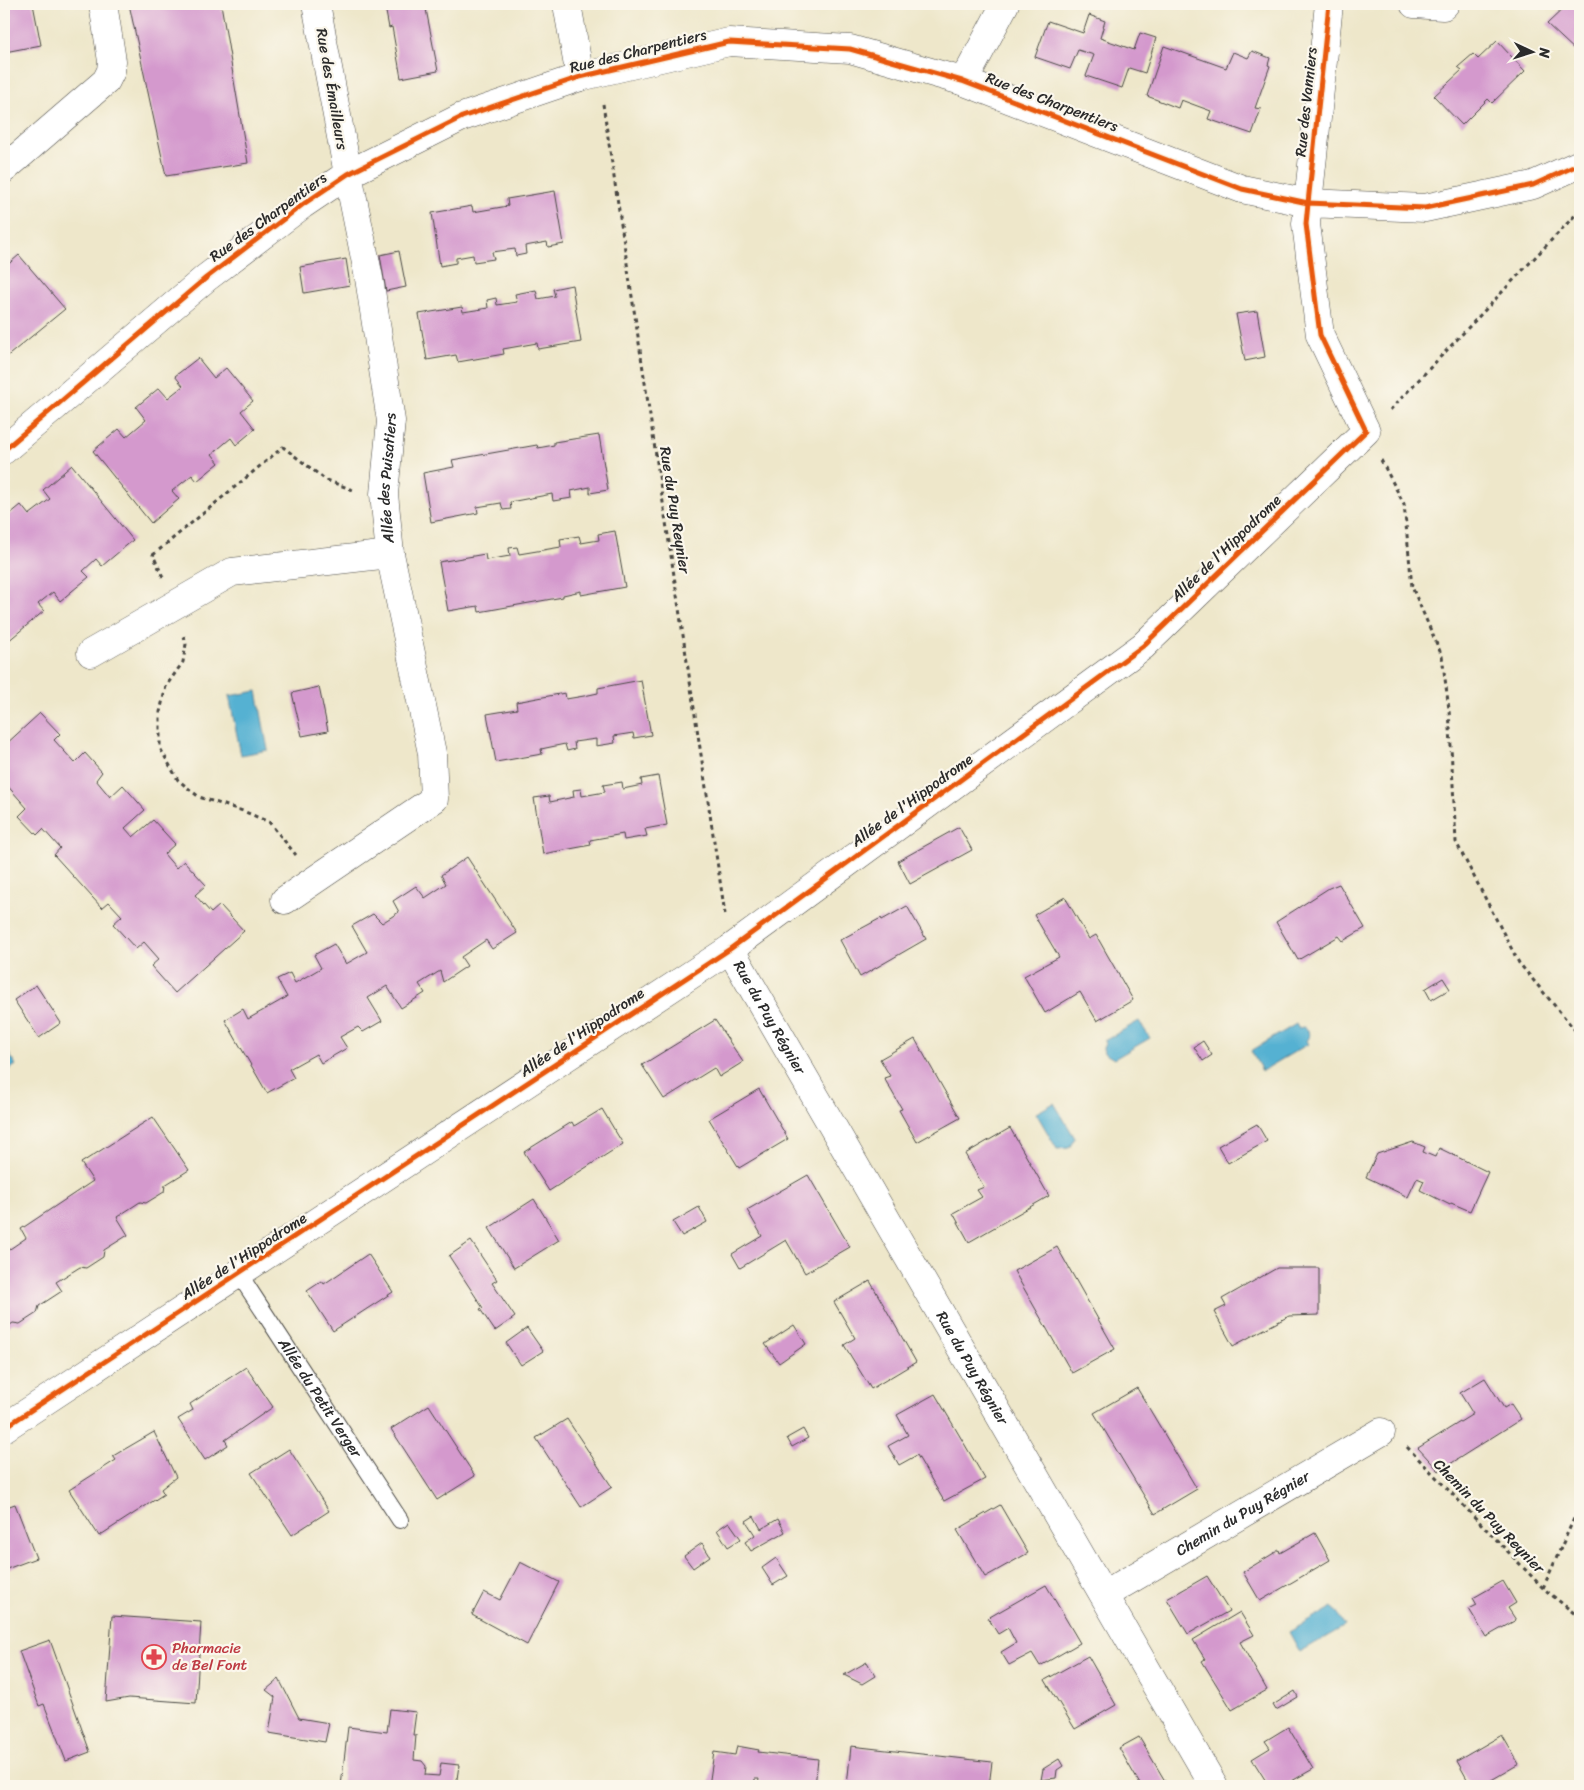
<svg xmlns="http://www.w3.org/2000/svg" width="1584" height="1790" viewBox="0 0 1584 1790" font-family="Sriracha,sans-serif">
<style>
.water{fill:#54b1d2;stroke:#406e7e}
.building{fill:#d499cd}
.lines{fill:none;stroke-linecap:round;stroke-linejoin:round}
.lane-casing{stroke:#484743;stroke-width:18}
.street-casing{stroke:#484743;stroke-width:29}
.path{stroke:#484743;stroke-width:3;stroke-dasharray:4 4;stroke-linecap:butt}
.lane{stroke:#fff;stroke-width:16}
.street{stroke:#fff;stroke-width:28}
.cycleway-casing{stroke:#fbf7ec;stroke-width:8}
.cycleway{stroke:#e8590c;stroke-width:5}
.labels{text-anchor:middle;stroke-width:4.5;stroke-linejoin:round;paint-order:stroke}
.street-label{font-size:15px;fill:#2b2b2b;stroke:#fbf7ec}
.health-label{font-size:15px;fill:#be3a42;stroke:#fbf7ec;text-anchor:start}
</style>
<rect width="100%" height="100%" fill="#fbf7ec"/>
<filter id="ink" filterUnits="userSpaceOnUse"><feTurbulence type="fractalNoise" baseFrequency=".02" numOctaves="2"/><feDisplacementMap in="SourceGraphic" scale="10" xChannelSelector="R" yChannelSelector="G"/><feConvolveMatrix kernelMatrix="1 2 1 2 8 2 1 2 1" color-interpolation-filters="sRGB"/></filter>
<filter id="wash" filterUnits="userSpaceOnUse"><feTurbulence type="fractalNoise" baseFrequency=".0096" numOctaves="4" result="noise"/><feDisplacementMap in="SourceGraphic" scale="20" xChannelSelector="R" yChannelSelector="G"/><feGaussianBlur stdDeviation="1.12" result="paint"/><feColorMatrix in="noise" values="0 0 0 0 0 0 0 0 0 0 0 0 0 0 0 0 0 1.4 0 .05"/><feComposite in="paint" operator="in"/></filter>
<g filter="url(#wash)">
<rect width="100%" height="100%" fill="#eee7ca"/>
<g class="water">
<polygon points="257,691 268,750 241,755 229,696"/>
<polygon points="1139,1021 1150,1038 1114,1059 1104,1053 1103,1048 1105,1044 1104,1041"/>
<polygon points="1296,1024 1298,1028 1303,1027 1308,1030 1309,1036 1306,1041 1308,1044 1262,1071 1251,1051"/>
<polygon points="4,1046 16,1065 4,1073"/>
<polygon points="1054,1103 1075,1138 1069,1148 1057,1149 1036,1113"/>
<polygon points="1333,1607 1345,1626 1300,1652 1289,1632"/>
</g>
<g id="blocks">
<g class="building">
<polygon points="4,4 33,4 41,45 5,52"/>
<polygon points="129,4 221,4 248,163 166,176"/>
<polygon points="388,4 425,4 438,71 401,78 392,27 389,28 386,12 389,11"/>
<polygon points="1568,4 1580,4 1580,49 1577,52 1547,24"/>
<polygon points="1089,15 1105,21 1100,38 1134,50 1140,33 1156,38 1145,73 1129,68 1122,88 1086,76 1094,55 1078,50 1070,69 1035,57 1048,21 1083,33"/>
<polygon points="1497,41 1525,71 1492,103 1488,99 1462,125 1434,96 1462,70 1458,67 1473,54 1478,59"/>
<polygon points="1164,46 1226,68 1233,52 1248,58 1252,51 1270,58 1268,65 1270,66 1255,108 1261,109 1252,134 1208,119 1211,111 1181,100 1178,108 1147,96"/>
<polygon points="555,191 564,244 548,247 547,242 525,246 526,254 516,256 515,249 492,252 494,259 474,262 473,255 456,258 456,263 440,266 432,213 472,206 473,212 508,206 507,199"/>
<polygon points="399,251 406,287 386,291 380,255"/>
<polygon points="19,255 65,309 4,359 4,268"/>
<polygon points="346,259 350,285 304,293 300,267"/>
<polygon points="572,285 581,342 538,349 537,343 503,349 504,354 458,362 456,355 427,360 419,314 462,307 463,312 488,308 487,300 496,298 497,305 517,302 515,294 536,290 538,299 555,296 553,289"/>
<polygon points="1257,311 1265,357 1245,361 1236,314"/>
<polygon points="198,358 214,378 226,368 253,401 241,411 255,429 236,445 231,438 212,454 219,463 197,481 192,475 172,491 179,499 151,523 93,451 119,429 126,437 146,420 136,407 159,388 168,398 183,386 175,376"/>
<polygon points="599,435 608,490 590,493 590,487 571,491 572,498 553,501 552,494 510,502 511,509 503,510 501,503 477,507 478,513 431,522 423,473 454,467 452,460 537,445 538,448 554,445 554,442"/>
<polygon points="72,465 133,540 102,566 96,559 83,571 89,577 60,601 53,592 38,604 44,611 7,642 4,638 4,535 6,533 4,530 4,519 21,505 29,515 50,499 43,490"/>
<polygon points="615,531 625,587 581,595 581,591 563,595 563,597 479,612 478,606 448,611 439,562 485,554 486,560 510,556 509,548 517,547 519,554 561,547 560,539 579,536 581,543 599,540 598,534"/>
<polygon points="641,680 651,735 634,738 633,733 614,736 615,743 596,746 596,739 574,742 575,749 567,751 565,744 541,749 542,754 496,762 487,714 517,709 516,702 565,693 566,699 584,696 598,693 598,688"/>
<polygon points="319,687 328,731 302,736 292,693"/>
<polygon points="40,713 60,734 54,740 75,763 85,753 102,772 96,780 110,797 123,785 145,810 125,828 133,837 153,820 175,844 164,854 176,868 184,861 206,885 195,895 211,913 220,905 244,931 175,993 151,966 159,959 144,942 136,949 113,924 122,916 109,902 102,908 54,855 60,848 43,829 37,835 19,816 27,808 5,783 4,784 4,746"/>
<polygon points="658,776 667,825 645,829 647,836 624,840 623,834 590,840 591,845 543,854 534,798 549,796 550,802 574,797 573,790 581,789 582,796 605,792 603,785 622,782 623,789 642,785 641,779"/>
<polygon points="959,827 972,850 910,884 898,861"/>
<polygon points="467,857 517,933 492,949 486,940 461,957 467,966 443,982 440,971 419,984 425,993 401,1008 387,986 368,998 382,1021 363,1032 358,1027 340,1037 347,1048 321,1063 316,1054 289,1069 294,1078 267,1093 225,1020 243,1009 248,1019 287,997 277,979 290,973 295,983 321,968 314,955 334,944 346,964 367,952 352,926 373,914 382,923 399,912 393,901 416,886 425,898 446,884 441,875"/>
<polygon points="1339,884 1365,928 1343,941 1339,936 1298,960 1276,922 1329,888"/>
<polygon points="1065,897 1089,939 1096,935 1133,1000 1097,1021 1080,992 1045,1013 1024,976 1059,957 1034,915"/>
<polygon points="907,906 926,939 860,977 840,940 881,918 882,920"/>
<polygon points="1443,978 1450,989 1431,1000 1425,989"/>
<polygon points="36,985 61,1023 39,1038 14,1000"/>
<polygon points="715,1020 743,1062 719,1077 714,1068 664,1099 642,1065"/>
<polygon points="915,1039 960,1118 917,1142 899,1110 902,1109 884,1078 890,1076 880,1059"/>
<polygon points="1203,1041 1212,1055 1203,1061 1194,1047"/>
<polygon points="759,1089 788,1139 739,1168 709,1119"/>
<polygon points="602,1109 623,1144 549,1191 524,1152 572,1122 574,1126"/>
<polygon points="153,1117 189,1170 165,1185 164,1192 146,1203 140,1202 117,1217 128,1235 104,1250 103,1257 86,1268 80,1267 56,1282 62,1291 39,1306 37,1313 20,1324 13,1323 4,1329 4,1253 26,1238 21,1229 93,1181 81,1163"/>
<polygon points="1257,1124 1267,1141 1228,1163 1218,1146"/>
<polygon points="1010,1128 1049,1196 969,1242 953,1213 982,1197 977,1190 984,1187 965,1154"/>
<polygon points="1413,1142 1425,1147 1423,1152 1435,1157 1439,1148 1488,1172 1470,1211 1451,1203 1450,1205 1420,1190 1424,1181 1417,1178 1408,1197 1366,1177 1377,1154"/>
<polygon points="808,1175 850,1247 805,1273 786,1240 740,1268 732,1254 762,1236 747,1210"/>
<polygon points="534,1199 559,1240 514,1268 489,1228"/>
<polygon points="699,1207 707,1222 682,1236 673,1222"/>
<polygon points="471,1241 497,1280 492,1283 515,1317 495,1331 480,1309 483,1308 449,1256"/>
<polygon points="1057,1247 1115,1349 1072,1373 1014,1271"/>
<polygon points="368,1254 393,1292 333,1331 307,1291 322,1281 324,1284"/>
<polygon points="1277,1268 1319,1268 1319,1315 1289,1316 1233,1346 1214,1312 1226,1306 1222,1299"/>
<polygon points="870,1281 916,1362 871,1389 844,1345 855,1338 834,1302"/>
<polygon points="794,1325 806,1344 779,1363 765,1344"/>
<polygon points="527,1328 543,1351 521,1365 506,1343"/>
<polygon points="246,1367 273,1407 225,1440 228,1445 205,1460 178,1419 193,1410 190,1404"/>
<polygon points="1485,1378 1504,1408 1511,1404 1521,1419 1439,1471 1418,1448 1473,1414 1460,1393"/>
<polygon points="1137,1388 1197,1489 1155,1514 1094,1413"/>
<polygon points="935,1394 985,1479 944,1501 917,1455 899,1465 888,1446 908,1435 897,1415"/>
<polygon points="429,1405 475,1476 437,1500 391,1429"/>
<polygon points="567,1419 612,1487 581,1507 536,1438"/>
<polygon points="803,1429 808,1438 792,1447 787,1438"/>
<polygon points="154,1432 176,1477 161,1489 164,1494 99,1536 69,1490 116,1460 113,1456"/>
<polygon points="289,1449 329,1511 292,1535 251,1473"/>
<polygon points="15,1504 36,1558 4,1570 4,1508"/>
<polygon points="1000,1505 1028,1553 985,1577 957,1530"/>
<polygon points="754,1516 761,1529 778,1519 785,1532 751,1551 745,1542 755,1535 746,1521"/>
<polygon points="729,1522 741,1539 728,1547 717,1530"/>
<polygon points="1315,1533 1330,1560 1260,1601 1243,1572 1279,1550 1280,1553"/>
<polygon points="702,1543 710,1556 693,1568 684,1556"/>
<polygon points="776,1558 788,1576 773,1585 762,1568"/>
<polygon points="520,1562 559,1582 527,1645 472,1615 484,1592 500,1600"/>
<polygon points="1207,1576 1229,1611 1188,1634 1167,1599"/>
<polygon points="1503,1581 1516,1603 1508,1608 1516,1620 1486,1637 1469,1609 1477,1605 1473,1598"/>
<polygon points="1046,1585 1080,1643 1040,1666 1032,1653 1009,1665 1001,1652 1016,1643 1008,1628 998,1634 988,1618"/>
<polygon points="1240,1612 1254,1635 1240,1642 1267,1690 1232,1710 1202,1661 1205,1659 1193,1640"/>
<polygon points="112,1616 201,1622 196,1703 129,1698 106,1702"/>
<polygon points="50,1640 90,1752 66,1761 44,1704 39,1706 19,1651"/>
<polygon points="1088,1656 1116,1705 1075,1729 1045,1680"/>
<polygon points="867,1662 875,1676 862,1684 844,1675"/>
<polygon points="279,1679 299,1718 329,1723 325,1742 269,1733 275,1697 266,1690"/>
<polygon points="1295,1691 1298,1697 1276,1710 1273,1705"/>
<polygon points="390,1709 416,1712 413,1735 416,1735 414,1760 422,1761 426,1766 425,1775 439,1776 441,1763 459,1765 456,1786 341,1786 348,1727 387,1732"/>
<polygon points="1288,1727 1313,1769 1283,1786 1269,1786 1252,1759 1270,1748 1265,1741"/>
<polygon points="1502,1735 1519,1764 1481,1786 1471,1786 1457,1761"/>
<polygon points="1139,1737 1168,1786 1141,1786 1119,1748"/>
<polygon points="737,1746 759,1750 758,1752 818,1759 815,1786 758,1786 759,1779 755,1779 753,1786 709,1786 714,1752 735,1755"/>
<polygon points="851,1746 992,1762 989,1786 847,1786"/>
<polygon points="1059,1759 1063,1766 1057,1770 1056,1778 1041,1780 1043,1769"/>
<polygon points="1578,1767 1580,1767 1580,1786 1576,1786"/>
</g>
</g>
</g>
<g filter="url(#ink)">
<use href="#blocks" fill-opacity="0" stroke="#484743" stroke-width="1"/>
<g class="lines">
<defs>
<g id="lane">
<path id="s1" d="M239,1274l161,246"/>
</g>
<g id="street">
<polyline points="567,4 580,77"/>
<polyline points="1414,4 1443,6 1445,4"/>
<polyline points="962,81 971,68 1005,4"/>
<polyline points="4,169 106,81 111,71 112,61 103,4"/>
<polyline points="4,450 206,278 302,205 348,174 462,117 580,77 729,42 850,49 962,81 1242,189 1308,203 1329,4"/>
<path id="s2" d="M91,653l141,-81 158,-18 -6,-60 7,-73 -22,-143 -21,-104 -32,-170"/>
<polyline points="285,900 434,799 432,753 390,554"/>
<path id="s3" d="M730,949l484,837"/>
<polyline points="4,1428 730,949 1143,646 1366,431 1320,335 1306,224 1308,203 1425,208 1533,185 1580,164"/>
<path id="s4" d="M1104,1595l277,-163"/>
</g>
</defs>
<use href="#lane" class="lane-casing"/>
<use href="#street" class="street-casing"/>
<g class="path">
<polyline points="603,104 725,914"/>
<polyline points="1390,410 1580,210"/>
<polyline points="1381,460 1404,504 1412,587 1442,656 1449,709 1456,842 1519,963 1580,1036"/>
<polyline points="163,577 153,555 283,447 326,480 353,490"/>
<polyline points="184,636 186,644 183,662 166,686 160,712 160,748 178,780 199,797 243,811 269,822 296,855"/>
<polyline points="1407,1447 1543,1588 1580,1618"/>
<polyline points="1543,1588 1580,1505"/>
</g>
<use href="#lane" class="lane"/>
<use href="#street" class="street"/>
<defs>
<g id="cycleway">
<polyline points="4,450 206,278 302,205 348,174 462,117 580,77 729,42 850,49 962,81 1242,189 1308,203 1329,4"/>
<polyline points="4,1428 730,949 1143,646 1366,431 1320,335 1306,224 1308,203 1425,208 1533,185 1580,164"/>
</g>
</defs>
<use href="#cycleway" class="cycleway-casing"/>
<use href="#cycleway" class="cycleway"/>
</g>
</g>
<defs>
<symbol id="pharmacy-ring" viewBox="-11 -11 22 22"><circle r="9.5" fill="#fbf7ec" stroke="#e0444e" stroke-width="1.5"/><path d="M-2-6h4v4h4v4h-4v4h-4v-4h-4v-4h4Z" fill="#e0444e"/></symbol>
</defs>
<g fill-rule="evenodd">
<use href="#pharmacy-ring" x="140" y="1643" width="28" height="28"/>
</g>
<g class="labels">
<g class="street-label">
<text transform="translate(638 51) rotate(-14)" y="5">Rue des Charpentiers</text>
<text transform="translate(332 89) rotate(80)" y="5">Rue des Émailleurs</text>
<text transform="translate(1052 102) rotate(21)" y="5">Rue des Charpentiers</text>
<text transform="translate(1306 102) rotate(-84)" y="5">Rue des Vanniers</text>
<text transform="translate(268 217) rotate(-36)" y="5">Rue des Charpentiers</text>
<text dy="5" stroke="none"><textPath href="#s2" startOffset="398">Allée des Puisatiers</textPath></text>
<text transform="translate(675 510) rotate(81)" y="5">Rue du Puy Reynier</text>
<text transform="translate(1226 548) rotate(-44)" y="5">Allée de l'Hippodrome</text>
<text transform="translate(912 800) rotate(-36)" y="5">Allée de l'Hippodrome</text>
<text dy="5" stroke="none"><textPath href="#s3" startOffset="79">Rue du Puy Régnier</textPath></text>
<text transform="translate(582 1032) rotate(-34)" y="5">Allée de l'Hippodrome</text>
<text transform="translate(244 1256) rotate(-33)" y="5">Allée de l'Hippodrome</text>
<text dy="5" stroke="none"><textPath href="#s3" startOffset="484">Rue du Puy Régnier</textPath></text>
<text dy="5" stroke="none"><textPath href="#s1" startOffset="148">Allée du Petit Verger</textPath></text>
<text dy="5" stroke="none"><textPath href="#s4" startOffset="161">Chemin du Puy Régnier</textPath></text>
<text transform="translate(1489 1516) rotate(46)" y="5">Chemin du Puy Reynier</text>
</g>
<g class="health-label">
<text x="172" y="1653">Pharmacie<tspan x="172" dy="17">de Bel Font</tspan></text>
</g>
</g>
<rect width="1584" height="1790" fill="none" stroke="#fbf7ec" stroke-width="20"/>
<g transform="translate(1532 52) rotate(94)" stroke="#fbf7ec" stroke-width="4" paint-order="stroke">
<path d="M0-4L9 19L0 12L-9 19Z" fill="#2b2b2b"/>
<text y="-8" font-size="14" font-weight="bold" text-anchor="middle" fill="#2b2b2b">N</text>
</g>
</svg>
